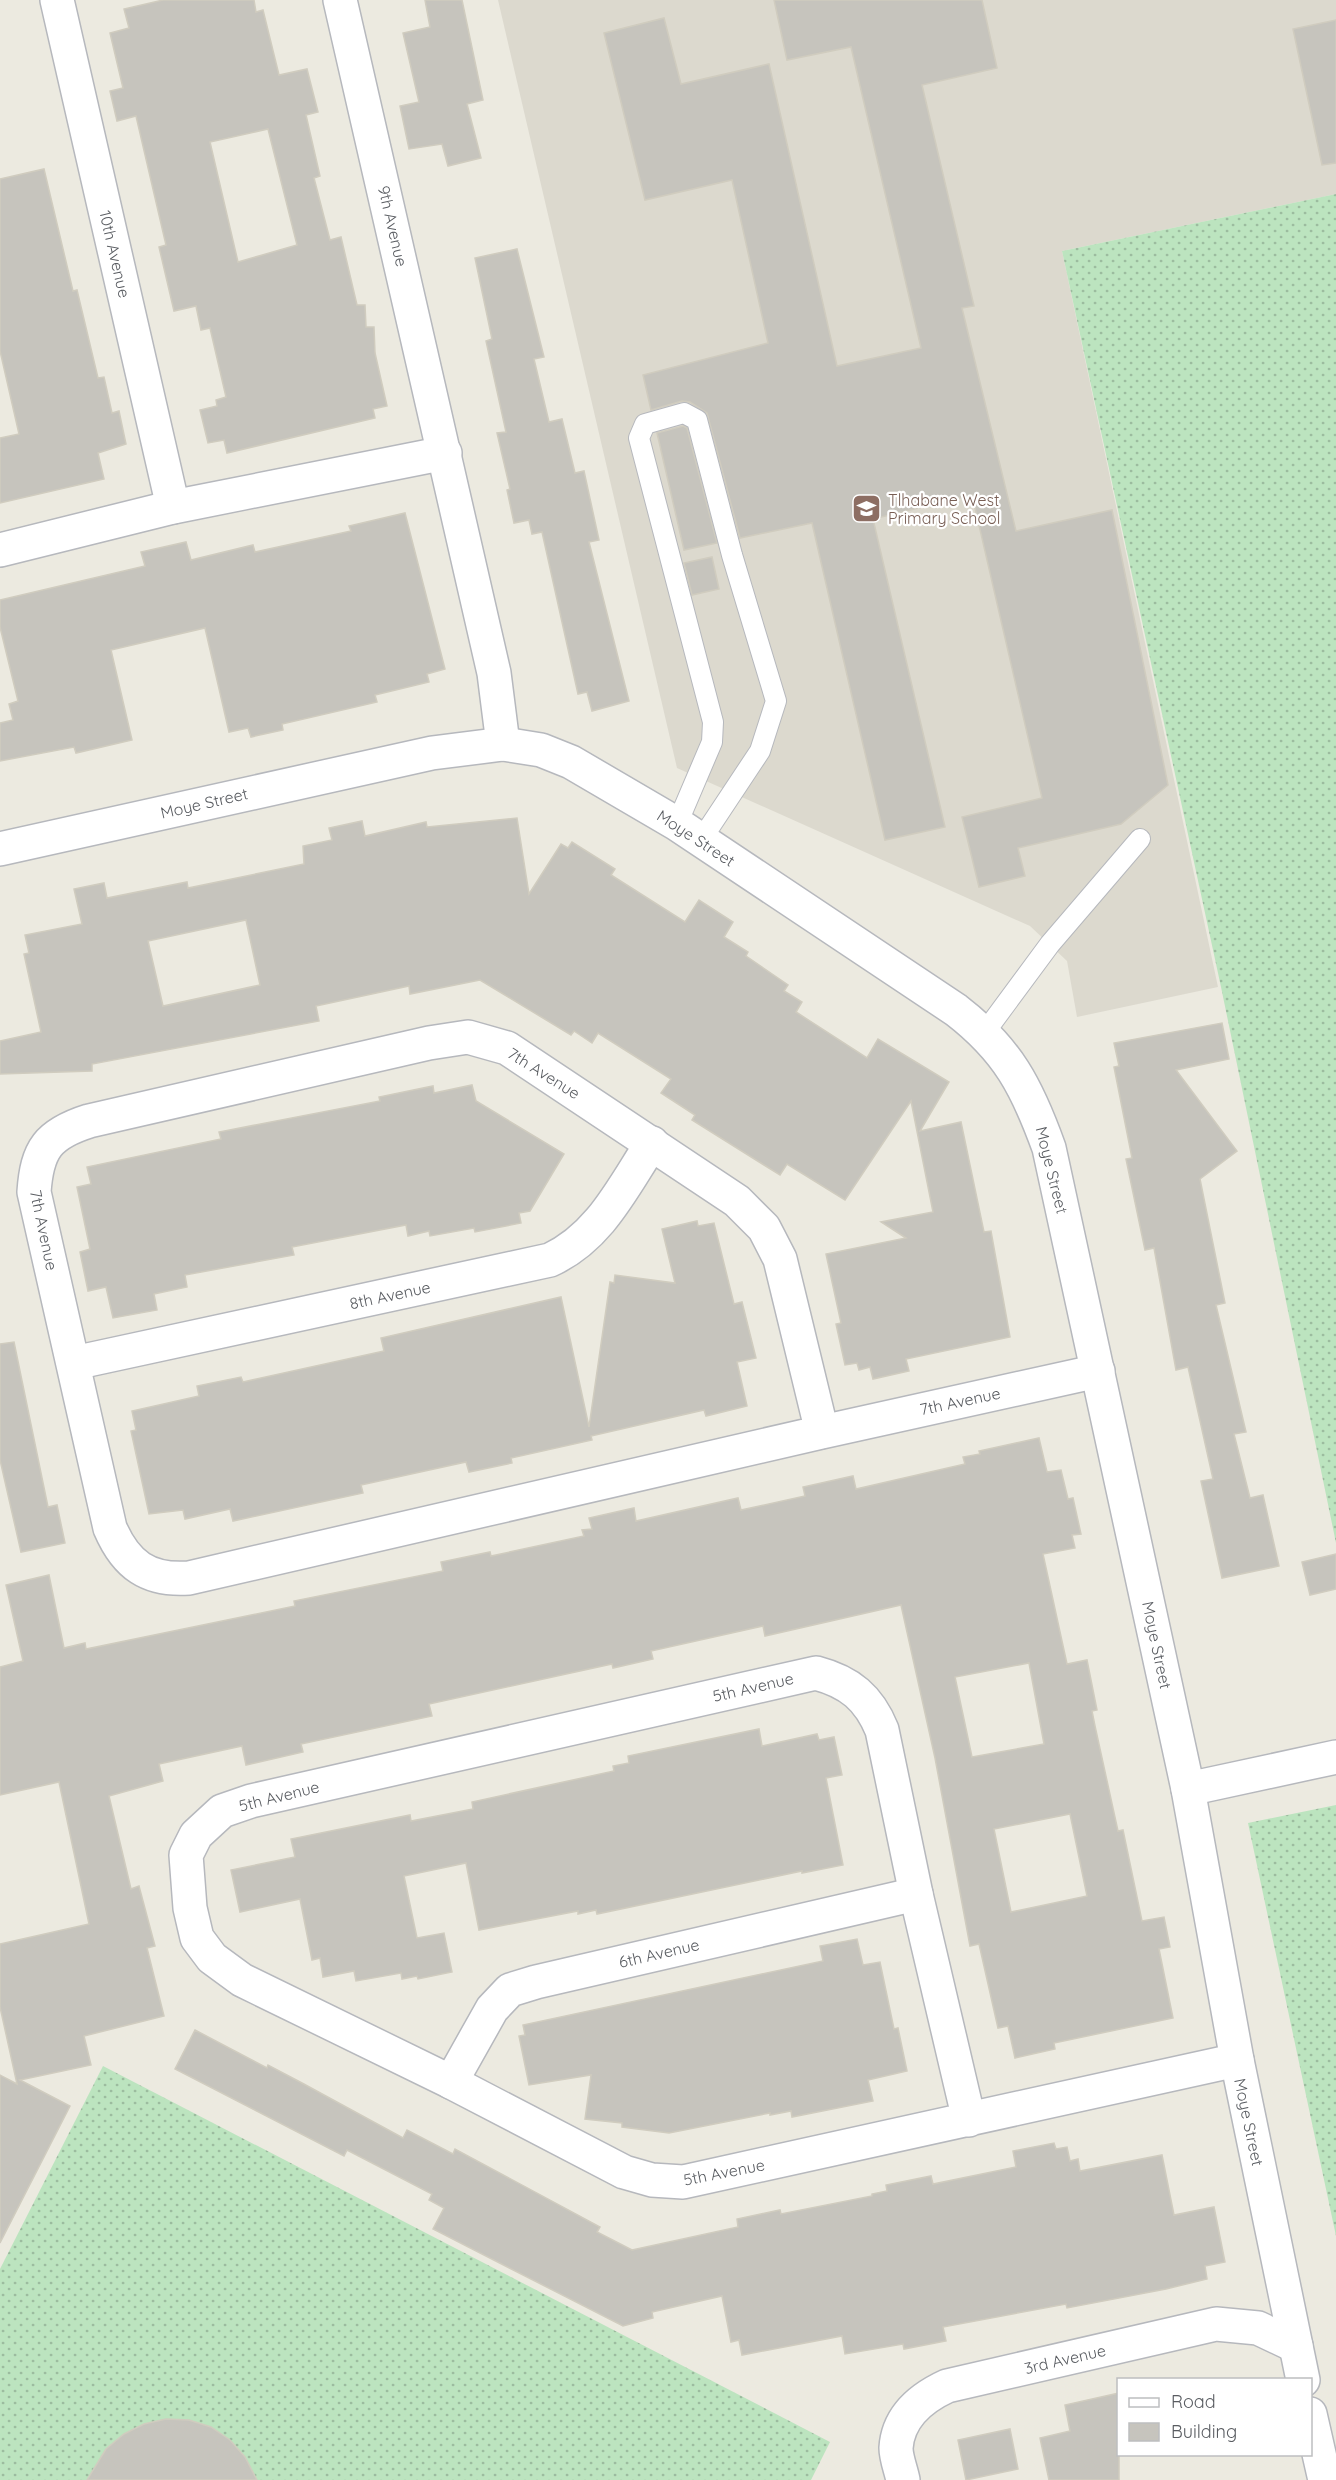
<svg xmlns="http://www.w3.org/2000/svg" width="1336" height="2480" viewBox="0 0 1336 2480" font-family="Quicksand,sans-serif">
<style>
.education{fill:#dcd9ce}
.grass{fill:url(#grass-dots)}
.building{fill:#c6c4bd;stroke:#d0ccbf;stroke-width:1.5;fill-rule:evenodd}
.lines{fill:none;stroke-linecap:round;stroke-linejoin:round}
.service-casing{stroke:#b6b8bd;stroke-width:22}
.minor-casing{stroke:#b6b8bd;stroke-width:36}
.service{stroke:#fff;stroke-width:20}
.minor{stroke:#fff;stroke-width:33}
.labels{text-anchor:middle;stroke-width:4.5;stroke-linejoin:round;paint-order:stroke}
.street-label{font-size:16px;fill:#595c61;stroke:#fff}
.education-label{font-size:16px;fill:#785e54;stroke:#fff;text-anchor:start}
</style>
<defs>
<pattern id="grass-dots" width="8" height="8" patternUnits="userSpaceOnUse" patternTransform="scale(1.5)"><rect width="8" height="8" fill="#bce4bf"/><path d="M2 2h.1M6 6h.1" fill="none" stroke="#9cbc9f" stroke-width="1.8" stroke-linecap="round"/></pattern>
</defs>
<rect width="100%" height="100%" fill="#eceae0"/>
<polygon class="education" points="498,0 1336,0 1336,194 1062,251 1218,987 1077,1017 1067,961 1030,926 677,768"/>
<g class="grass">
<polygon points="1336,194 1336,1543 1221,987 1062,251"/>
<polygon points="1336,1805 1336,2236 1248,1823"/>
<polygon points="103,2066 830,2442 811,2480 0,2480 0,2269"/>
</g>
<g class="building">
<path d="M163,0h91l2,12 7,-2 16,65 28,-6 11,43 -12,3 14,61 -6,2 16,62 11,-3 16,68h8l1,22h8l1,26 12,53 -14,3 2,9 -148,35 -3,-13 -16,3 -8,-33 17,-4 -1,-6 10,-3 -16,-69 -9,2 -5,-24 -22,5 -15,-64 7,-2 -30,-129 -19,5 -7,-30 13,-3 -13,-55 19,-5 -5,-19zM268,129l29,116 -59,17 -28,-120z"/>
<polygon points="425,0 462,0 483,100 467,104 481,158 448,166 442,144 409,149 400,106 419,102 403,33 430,27"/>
<polygon points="774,0 982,0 997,68 922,85 974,306 962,308 1016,531 1112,510 1168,785 1121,824 1018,848 1025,876 979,887 962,817 1042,798 972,495 873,519 945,827 885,840 812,523 740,538 707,413 690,402 682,401 651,410 643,375 768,343 732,180 645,200 604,33 664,18 681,84 769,64 837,366 921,348 851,47 787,60"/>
<polygon points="1336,20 1336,163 1322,165 1293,29"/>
<polygon points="44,169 73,291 77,290 98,378 104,377 112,413 119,411 126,444 98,453 104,479 0,503 0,438 19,434 0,351 0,179"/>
<polygon points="517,249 544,357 534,359 549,422 562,419 575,473 584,471 599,540 589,542 629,701 592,711 587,692 578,694 542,532 532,534 529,520 514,523 507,490 510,489 497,433 506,432 486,341 492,339 475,258"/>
<polygon points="683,426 687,428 717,543 684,550 657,433"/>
<polygon points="405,513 445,669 427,674 429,682 375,695 377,702 282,724 283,730 251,737 248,728 229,732 205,628 111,650 132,740 76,753 74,747 0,761 0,723 13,720 9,704 18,701 0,627 0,600 145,566 141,552 186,542 191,560 253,545 255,552 351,531 349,526"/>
<polygon points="712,557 719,589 692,595 684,563"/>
<path d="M517,818l12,76 32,-50 7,4 4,-6 43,27 -4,6 74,47 14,-22 34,22 -9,15 24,15 -2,4 42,29 -4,6 18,11 -6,10 71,46 11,-19 71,43 -29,49 41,-9 23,110 7,-1 19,106 -104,22 3,12 -36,8 -3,-12 -11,3 -2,-7 -12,2 -9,-41 5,-1 -15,-69 80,-16 -25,-16 52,-10 -22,-111 -66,99 -58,-36 -7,11 -88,-55 3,-5 -34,-22 10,-14 -73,-46 -6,10 -18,-12 -3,4 -91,-55 -70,14 -1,-8 -93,20 3,15 -227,43v7l-92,3v-33l41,-9 -17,-78 5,-1 -4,-18 57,-11 -8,-35 30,-6 3,15 80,-16 1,6 116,-24 -1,-18 29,-6 -3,-12 33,-7 3,15 61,-14 1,5zM246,920l14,65 -97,21 -15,-65z"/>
<polygon points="1222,1023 1229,1059 1176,1070 1237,1151 1200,1179 1225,1303 1216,1305 1246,1432 1234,1434 1250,1498 1263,1495 1279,1566 1222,1578 1201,1481 1213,1479 1188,1367 1176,1370 1154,1248 1145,1250 1126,1159 1132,1158 1114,1067 1119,1066 1114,1043"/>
<polygon points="472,1085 476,1101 564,1154 530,1211 519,1213 521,1223 475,1232 474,1228 430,1236 429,1231 408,1236 406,1225 292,1247 294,1255 185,1275 187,1287 154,1294 157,1310 113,1318 106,1287 88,1291 80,1252 90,1249 77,1187 91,1184 87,1167 221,1139 219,1132 380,1101 379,1097 433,1086 434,1093"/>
<polygon points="697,1221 698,1226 714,1223 734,1304 742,1302 756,1358 737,1362 747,1406 706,1416 704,1410 591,1436 592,1440 511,1458 512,1463 469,1472 466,1462 361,1485 363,1493 233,1521 230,1509 185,1519 183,1510 149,1514 131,1431 136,1430 132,1411 199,1396 197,1386 241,1377 243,1382 384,1351 381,1338 561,1297 589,1427 610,1282 614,1283 615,1275 675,1283 662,1229"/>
<polygon points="14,1342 48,1507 57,1505 65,1543 21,1552 0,1460 0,1344"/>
<path d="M1039,1438l8,34 14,-2 7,29 5,-1 8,36 -9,1 3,13 -32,6 24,110 20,-4 10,50 -5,1 3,15 23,105 5,-1 19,91 22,-4 6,30 -11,2 14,69 -119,25 1,6 -40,9 -7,-32 -10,2 -19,-84 -9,2 -35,-188 -34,-153 -136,31 -2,-10 -112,25 2,8 -40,9 -1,-4 -183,40 3,12 -131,28 2,8 -57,13 -4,-19 -83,18 4,17 -54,15 22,93 8,-3 16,60 -8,2 17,68 -80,20 7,29 -71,15 50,26 -70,137v-168l17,9 -17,-77v-63l89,-20 -30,-142 -59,13v-128l23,-6 -17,-76 43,-10 15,73 21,-5 1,6 209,-43 -1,-5 149,-30 -2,-9 49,-10 1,4 93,-20 -2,-6 10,-1 -3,-11 45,-10 2,13 102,-23 3,12 64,-14 -2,-9 50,-11 3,13 109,-25 -2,-7 17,-3 -1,-3zM1029,1663l15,81 -72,13 -17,-80zM1070,1814l17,82 -76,16 -17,-83z"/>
<polygon points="1336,1554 1336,1589 1310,1595 1302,1562"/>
<polygon points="759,1729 762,1746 817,1734 819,1740 834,1737 842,1775 826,1778 843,1865 802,1873 802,1871 597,1914 596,1910 578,1914 578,1911 479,1930 466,1863 404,1876 417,1938 444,1933 452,1972 418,1979 417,1976 402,1979 401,1973 356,1981 354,1971 323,1977 320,1958 312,1960 300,1899 240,1912 231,1870 295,1857 291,1839 410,1815 411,1821 473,1809 472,1802 614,1771 613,1766 629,1763 628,1756"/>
<polygon points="857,1939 863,1965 880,1962 894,2029 898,2028 907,2071 868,2080 873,2101 792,2117 791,2111 770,2115 770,2113 669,2133 622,2127 622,2123 585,2119 591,2075 529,2085 519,2036 525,2035 523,2025 823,1961 820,1946"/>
<polygon points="195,2030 267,2068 268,2065 302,2083 403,2138 407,2130 453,2154 455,2149 600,2227 597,2232 632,2250 738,2227 737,2219 780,2210 781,2214 872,2196 872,2194 887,2191 886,2185 931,2176 933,2184 1016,2167 1013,2151 1054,2143 1056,2149 1067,2147 1070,2161 1078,2159 1080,2171 1162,2155 1174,2215 1214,2207 1225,2262 1205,2266 1207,2279 1166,2289 1067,2308 1066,2304 943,2327 946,2341 904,2349 903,2344 845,2354 842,2336 742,2355 739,2340 731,2342 722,2296 652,2312 653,2318 623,2326 433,2229 444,2208 429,2200 432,2194 347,2150 344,2156 175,2069"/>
<polygon points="1119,2393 1119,2480 1049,2480 1040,2438 1070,2431 1065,2405"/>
<polygon points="166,2419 189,2420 211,2427 230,2440 245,2457 257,2480 87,2480 106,2449 124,2434 144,2424"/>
<polygon points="1010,2429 1018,2469 966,2480 958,2440"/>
</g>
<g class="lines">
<defs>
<g id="service">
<polyline points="677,824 712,742 713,722 639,438 645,424 684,413 697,420 732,555 776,701 760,751 701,840"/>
<polyline points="985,1032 1050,944 1140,839"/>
</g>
<g id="minor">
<polyline points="57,0 173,507"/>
<polyline points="340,0 494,673 503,744"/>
<polyline points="0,550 173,507 445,453"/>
<path d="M0,849l432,-96 71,-9 38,6 30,12 106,62 279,186c52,40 71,77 93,138l139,641 49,271 66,320"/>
<path d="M74,1363l476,-103c50,-23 73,-73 102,-117"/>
<path d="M822,1432l-42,-173 -16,-31 -27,-27 -230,-153 -39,-11 -39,6 -340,78c-41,13 -52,28 -55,71l76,336c16,37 38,53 79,50l633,-146 276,-61"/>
<polyline points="1188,1789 1336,1757"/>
<polyline points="451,2082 492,2009 510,1990 536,1982 916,1894"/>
<path d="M969,2120l-53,-226 -34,-164c-13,-32 -32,-48 -66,-57l-565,128 -29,10 -26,24 -10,20 4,53 7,30 15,20 30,22 209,102 173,90 28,8 31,2 554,-122"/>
<polyline points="1310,2414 1325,2480"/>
<path d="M903,2480c-2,-10 -7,-22 -7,-32 2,-31 25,-50 51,-62l269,-62 42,4 38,18"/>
</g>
</defs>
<use href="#service" class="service-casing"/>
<use href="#minor" class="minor-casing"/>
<use href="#service" class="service"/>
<use href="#minor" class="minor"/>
</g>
<defs>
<symbol id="school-square" viewBox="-11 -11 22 22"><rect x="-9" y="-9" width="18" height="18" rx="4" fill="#8d6e63" stroke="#fff"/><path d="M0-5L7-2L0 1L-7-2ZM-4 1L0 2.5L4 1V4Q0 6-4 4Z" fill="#fff"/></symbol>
</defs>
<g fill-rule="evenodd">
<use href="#school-square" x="850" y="492" width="33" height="33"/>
</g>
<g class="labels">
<g class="street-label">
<text transform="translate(393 226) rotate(77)" y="6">9th Avenue</text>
<text transform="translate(115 254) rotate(77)" y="6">10th Avenue</text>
<text transform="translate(204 803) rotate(-13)" y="6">Moye Street</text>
<text transform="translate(696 838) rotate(33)" y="6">Moye Street</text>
<text transform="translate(544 1073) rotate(32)" y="6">7th Avenue</text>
<text transform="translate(1052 1170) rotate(76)" y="6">Moye Street</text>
<text transform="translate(44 1230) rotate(78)" y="6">7th Avenue</text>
<text transform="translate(390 1295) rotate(-12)" y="6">8th Avenue</text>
<text transform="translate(960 1401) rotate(-12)" y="6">7th Avenue</text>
<text transform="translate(1157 1645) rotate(78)" y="6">Moye Street</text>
<text transform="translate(753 1687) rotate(-13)" y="6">5th Avenue</text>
<text transform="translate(279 1796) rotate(-14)" y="6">5th Avenue</text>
<text transform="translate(659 1953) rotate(-13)" y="6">6th Avenue</text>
<text transform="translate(1249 2122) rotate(78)" y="6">Moye Street</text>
<text transform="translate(724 2172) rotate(-11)" y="6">5th Avenue</text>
<text transform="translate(1065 2359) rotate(-13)" y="6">3rd Avenue</text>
</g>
<g class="education-label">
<text x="888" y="506">Tlhabane West<tspan x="888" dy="18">Primary School</tspan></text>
</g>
</g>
<rect x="1117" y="2378" width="195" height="78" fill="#ffffff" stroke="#bdbec0" stroke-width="1.5"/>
<rect x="1129" y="2398" width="30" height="9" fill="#ffffff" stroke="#bdbec0" stroke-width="1.5"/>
<text x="1171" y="2408" font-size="18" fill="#595c61">Road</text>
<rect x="1129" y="2423" width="30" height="18" fill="#c6c4bd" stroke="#bdbec0" stroke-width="1.5"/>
<text x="1171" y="2438" font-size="18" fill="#595c61">Building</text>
</svg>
